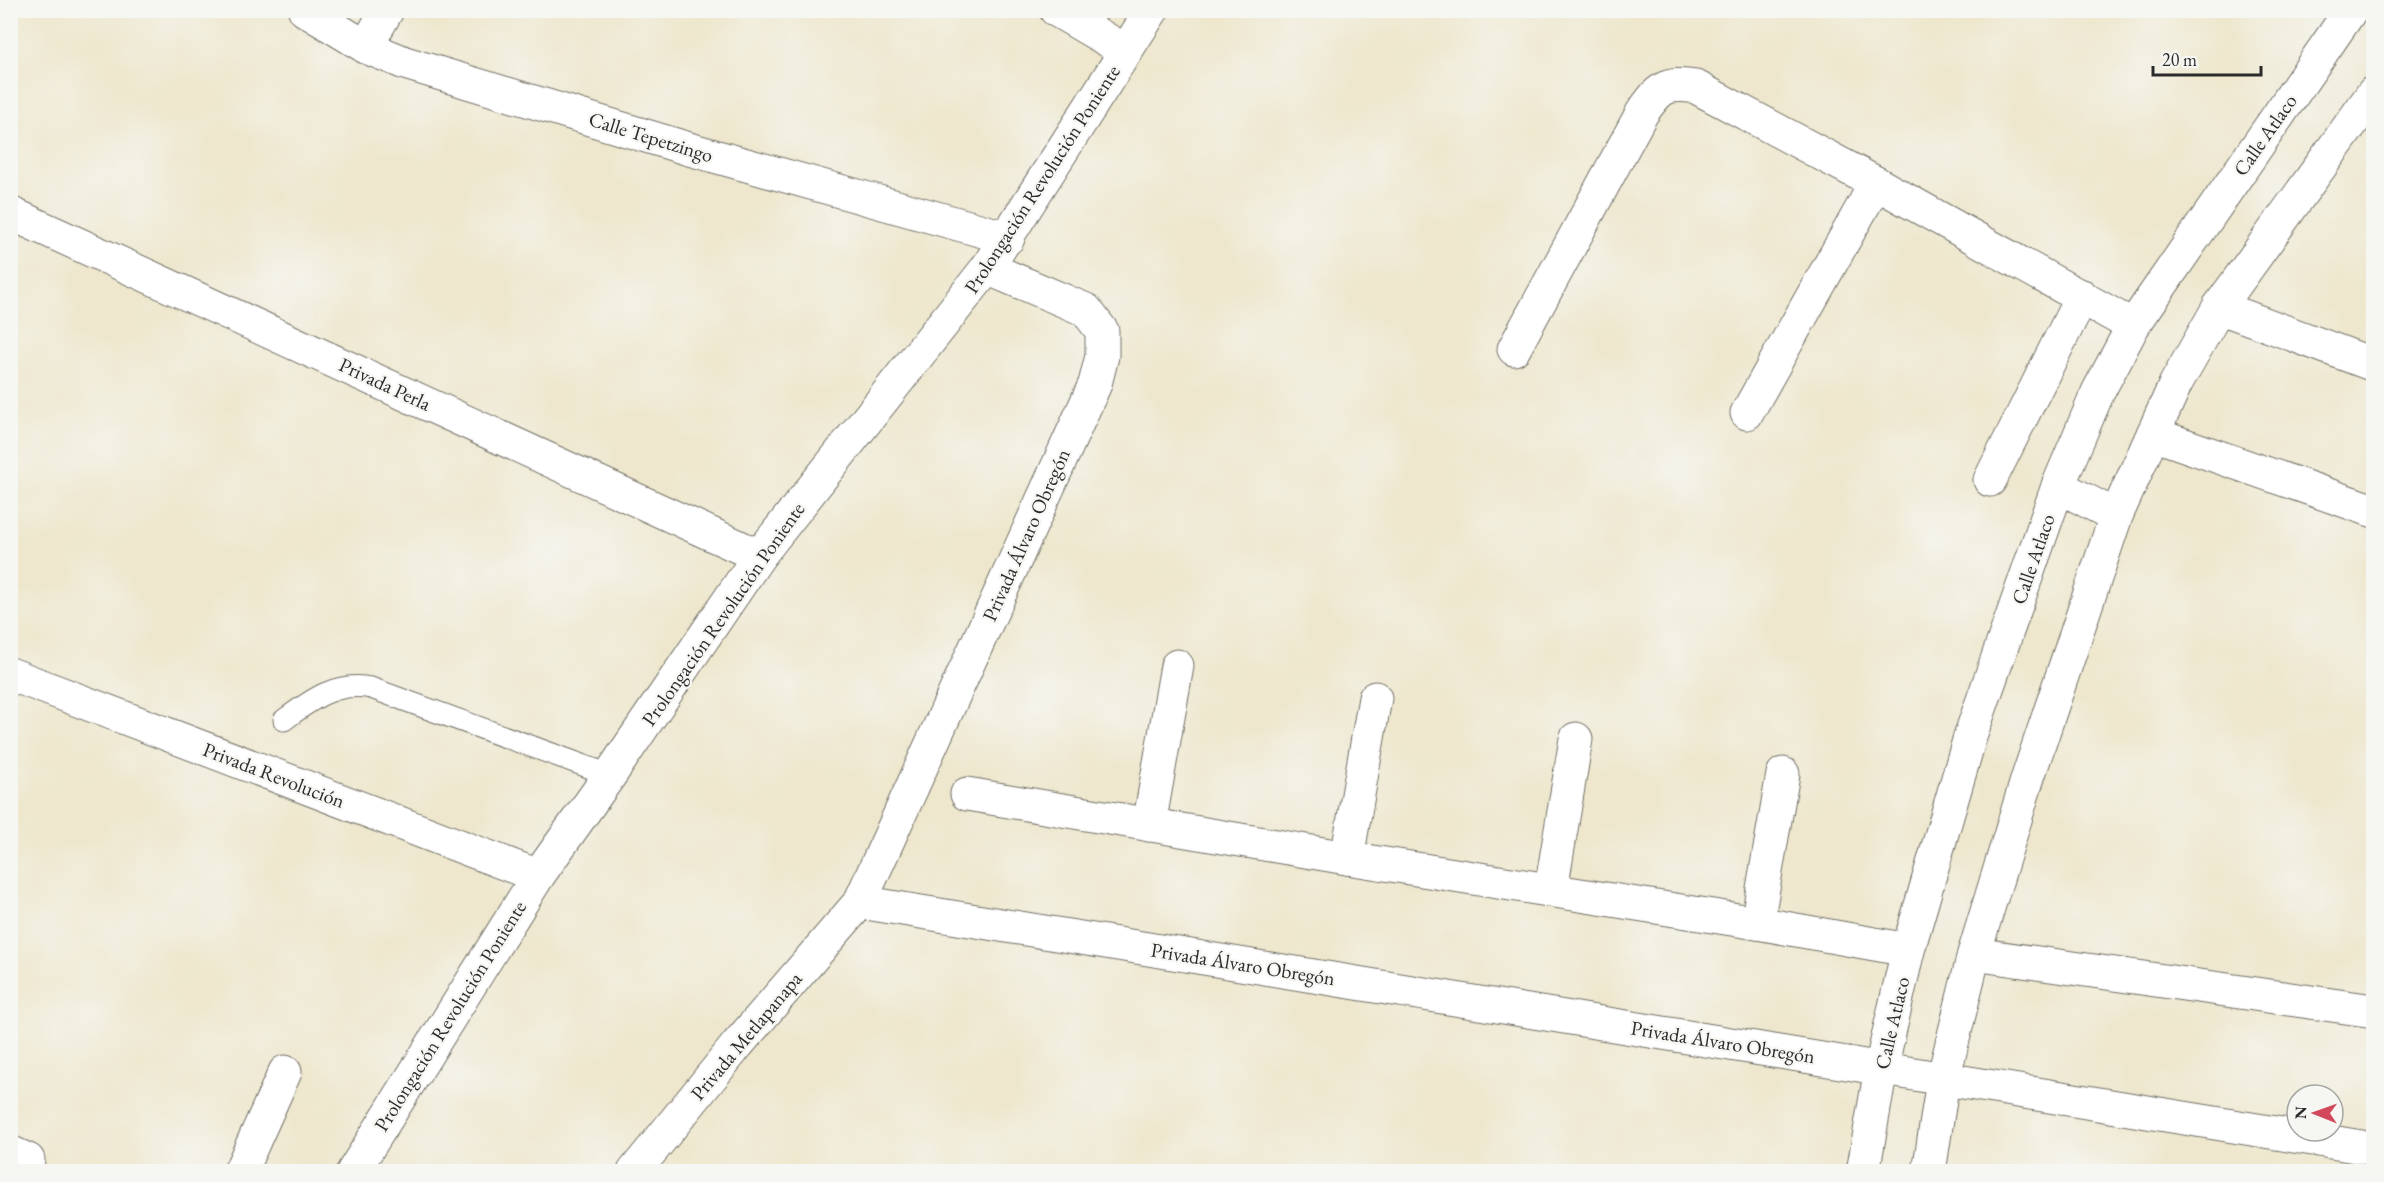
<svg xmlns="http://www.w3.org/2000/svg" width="2384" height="1182" viewBox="0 0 2384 1182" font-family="'EB Garamond',serif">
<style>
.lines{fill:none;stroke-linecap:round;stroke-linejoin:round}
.service-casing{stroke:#6f6d64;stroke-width:23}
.minor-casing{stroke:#6f6d64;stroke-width:35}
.service{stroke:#fff;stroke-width:21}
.minor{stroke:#fff;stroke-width:33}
.labels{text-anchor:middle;stroke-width:4.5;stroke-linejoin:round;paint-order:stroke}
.street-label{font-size:20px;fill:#2b2b2b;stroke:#f6f6f2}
</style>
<rect width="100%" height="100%" fill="#f6f6f2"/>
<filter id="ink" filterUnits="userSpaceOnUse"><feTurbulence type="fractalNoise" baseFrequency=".0167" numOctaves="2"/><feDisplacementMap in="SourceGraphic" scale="12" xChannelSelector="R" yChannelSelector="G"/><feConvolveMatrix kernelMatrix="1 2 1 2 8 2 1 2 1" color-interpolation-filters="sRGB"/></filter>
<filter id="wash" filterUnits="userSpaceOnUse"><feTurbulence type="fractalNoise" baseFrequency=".008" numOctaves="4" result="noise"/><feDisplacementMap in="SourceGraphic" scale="24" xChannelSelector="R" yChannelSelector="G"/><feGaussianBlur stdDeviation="1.35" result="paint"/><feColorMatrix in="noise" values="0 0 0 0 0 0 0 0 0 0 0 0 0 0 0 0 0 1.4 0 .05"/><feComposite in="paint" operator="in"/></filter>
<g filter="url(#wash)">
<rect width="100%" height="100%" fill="#eee7cd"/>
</g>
<g filter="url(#ink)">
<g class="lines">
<defs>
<path id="service" d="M284,720c27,-20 51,-39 87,-32l239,87"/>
<g id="minor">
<polyline points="305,10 366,47 405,63 689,149 1008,238"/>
<polyline points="1056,10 1126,51"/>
<polyline points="366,47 387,10"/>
<polyline points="10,213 759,556"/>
<polyline points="2219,307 2374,365"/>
<path d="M1514,349l128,-236c17,-24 22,-31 54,-26l180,96 257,143"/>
<polyline points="1747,413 1876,183"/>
<polyline points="2153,434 2374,511"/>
<polyline points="1990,480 2082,296"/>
<polyline points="2058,486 2116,516"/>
<polyline points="10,674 538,876"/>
<polyline points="967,794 1347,858 1757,923 1908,950"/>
<polyline points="1149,825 1177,666"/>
<polyline points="1347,858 1375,698"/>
<polyline points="1551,890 1576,739"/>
<polyline points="860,902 2374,1149"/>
<polyline points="1757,923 1783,774"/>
<polyline points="1974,954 2374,1011"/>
<polyline points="10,1152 28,1160"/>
<polyline points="240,1172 285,1072"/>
<polyline points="353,1172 538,876 610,775 759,556 987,268 1152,10"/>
<polyline points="634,1172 737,1045 860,902 1095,384 1102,356 1102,331 1086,310 987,268"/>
<polyline points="1863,1172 1881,1068 1908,950 1970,737 2058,486 2098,392 2133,326 2351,10"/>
<polyline points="1929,1172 1943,1080 1974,954 2028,777 2116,516 2176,383 2219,307 2374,92"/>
</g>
</defs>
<use href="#service" class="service-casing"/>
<use href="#minor" class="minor-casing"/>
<use href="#service" class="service"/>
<use href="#minor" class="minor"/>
</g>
</g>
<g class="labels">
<g class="street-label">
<text transform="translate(2265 135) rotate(-55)" y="7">Calle Atlaco</text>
<text transform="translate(651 137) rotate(17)" y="7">Calle Tepetzingo</text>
<text transform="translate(1042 179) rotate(-57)" y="7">Prolongación Revolución Poniente</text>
<text transform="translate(385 384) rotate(25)" y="7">Privada Perla</text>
<text transform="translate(1026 535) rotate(-66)" y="7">Privada Álvaro Obregón</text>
<text transform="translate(2033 559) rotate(-71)" y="7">Calle Atlaco</text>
<text transform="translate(723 614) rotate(-55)" y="7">Prolongación Revolución Poniente</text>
<text transform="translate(274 775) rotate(21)" y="7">Privada Revolución</text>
<text transform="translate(1243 964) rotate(9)" y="7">Privada Álvaro Obregón</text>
<text transform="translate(450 1016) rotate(-58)" y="7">Prolongación Revolución Poniente</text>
<text transform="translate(1892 1023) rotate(-77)" y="7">Calle Atlaco</text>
<text transform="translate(746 1036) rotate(-50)" y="7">Privada Metlapanapa</text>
<text transform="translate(1723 1042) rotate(9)" y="7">Privada Álvaro Obregón</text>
</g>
</g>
<rect width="2384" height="1182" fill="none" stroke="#f6f6f2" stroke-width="36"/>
<g transform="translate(2315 1113) rotate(271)"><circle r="28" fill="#f6f6f2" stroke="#a5a5a2" stroke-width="1.5"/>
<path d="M0-4.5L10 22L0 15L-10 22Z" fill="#d1495b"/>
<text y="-9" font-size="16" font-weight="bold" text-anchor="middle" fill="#2b2b2b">N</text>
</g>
<path d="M2153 66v9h108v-9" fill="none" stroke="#2b2b2b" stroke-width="3"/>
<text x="2162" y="66" font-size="18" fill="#2b2b2b" stroke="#f6f6f2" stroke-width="4.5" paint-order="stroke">20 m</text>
</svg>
